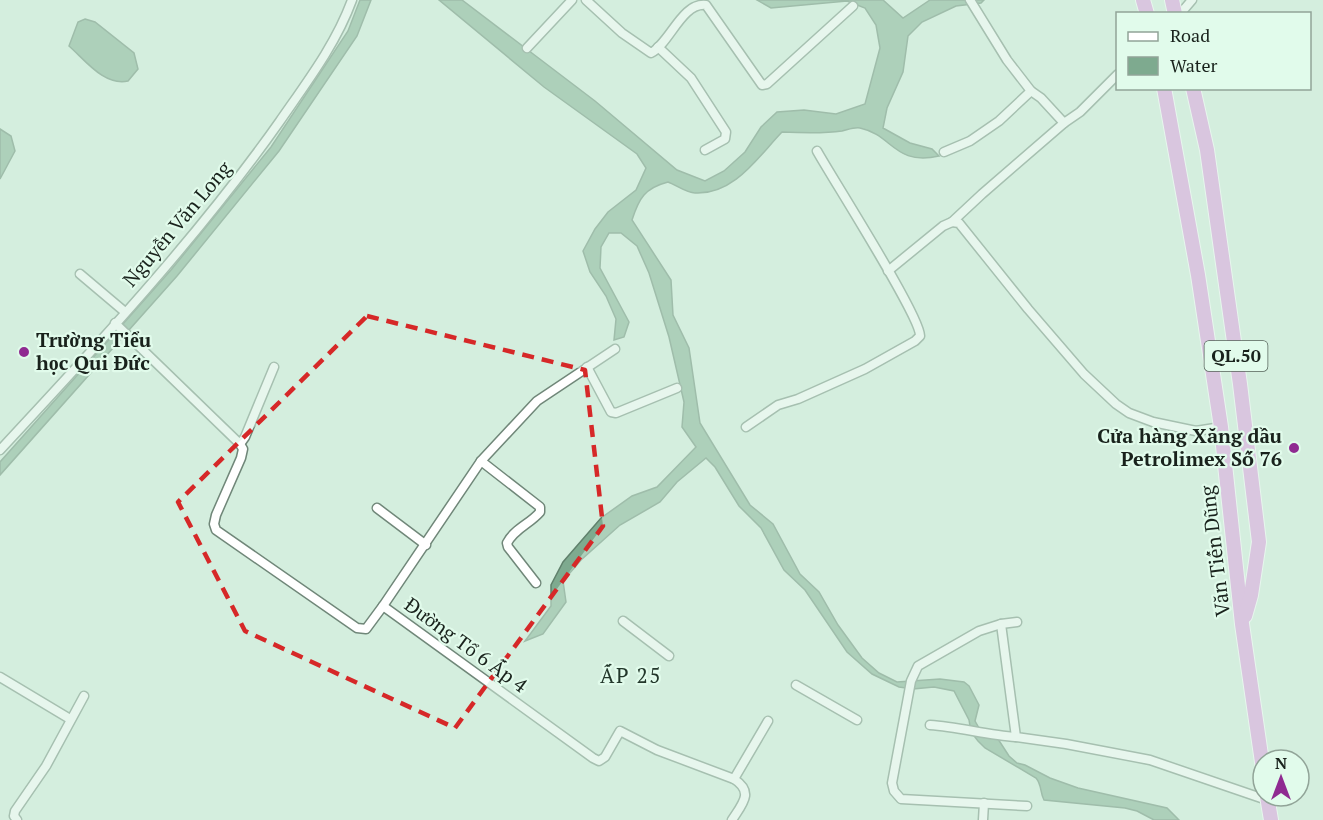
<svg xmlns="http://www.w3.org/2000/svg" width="1323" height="820" viewBox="0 0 1323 820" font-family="'PT Serif',serif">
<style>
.water{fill:#7eaa8f;stroke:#60816c;stroke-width:1.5}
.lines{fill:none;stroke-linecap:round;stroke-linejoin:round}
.minor-casing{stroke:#708779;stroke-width:11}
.trunk-casing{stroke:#fff;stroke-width:16}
.minor{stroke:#fff;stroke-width:8}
.trunk{stroke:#e094e0;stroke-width:14}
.marked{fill:none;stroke:#d62828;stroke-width:4.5;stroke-dasharray:12 8;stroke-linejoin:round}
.poi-dot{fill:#8f2a91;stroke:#e1fbeb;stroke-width:2}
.labels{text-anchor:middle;stroke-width:4.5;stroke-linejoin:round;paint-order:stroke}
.shield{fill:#e1fbeb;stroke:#55635a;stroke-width:1.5}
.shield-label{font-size:18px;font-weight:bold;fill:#19221c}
.street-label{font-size:20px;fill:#19221c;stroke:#e1fbeb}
.poi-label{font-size:20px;font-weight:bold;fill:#19221c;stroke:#e1fbeb;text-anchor:start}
.neighbourhood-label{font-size:21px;letter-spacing:1.5px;fill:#23372b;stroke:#e1fbeb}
</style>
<rect width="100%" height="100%" fill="#d4eede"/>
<g class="water">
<polygon points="360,0 371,0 357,36 279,151 177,276 0,475 0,462 171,270 271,147 348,31"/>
<path d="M439,0h23l133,101 82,69 28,11 19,-10 21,-19 16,-25 16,-15 27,-2 32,4 29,-10 15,-56 -4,-23 -11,-17 -18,-7 -76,7 -14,-8h126l20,18 27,-18h54l-3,3 -25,3 -34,16 -14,14 -5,36 -16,36 -4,20 27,15 22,6 7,7c-45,10 -46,-21 -79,-28 -6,-1 -13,2 -18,3 -20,3 -40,2 -60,1 -24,25 -48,63 -87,61 -8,0 -19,-8 -27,-11 -23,6 -29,16 -36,38l39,60 2,35 16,33 11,75 50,82 23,19 27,50 19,18 19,33 24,33 17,15 18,9 43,-3 24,3 5,4 10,19 -4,16 8,14 15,4 11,17 8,7 8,2 25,13 28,10 89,20 12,12h-25l-17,-9 -12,-3 -81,-8c-4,-7 -2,-15 -8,-22l-51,-30 -7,-7 -7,-9 -2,-12 -15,-29 -20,-4 -21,2 -14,-2 -27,-13 -25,-22 -42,-62 -21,-20 -23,-42 -22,-22 -24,-39 -9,-9 -29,24 -17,20 -40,23 -39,35 -18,21 3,21 -23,32 -18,7 26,-35v-21l12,-23 38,-44 31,-22 25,-9 39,-40 -14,-20 2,-25 -15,-65 -20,-64 -12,-27 -16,-13h-12l-8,14 -1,21 29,54 -5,15 -10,3 2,-21 -10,-23 -16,-24 -7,-21 12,-22 13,-17 28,-22 10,-22 -9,-14 -93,-67z"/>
<path d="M85,19l10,3 39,31 4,16 -10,12c-24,5 -42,-20 -59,-35l9,-24z"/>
<polygon points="0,129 11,136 15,151 0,179"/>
</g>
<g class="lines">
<defs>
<g id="minor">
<path d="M586,0l36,33 29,20c19,-10 31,-51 55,-48l56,80 5,-1 86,-78"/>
<polyline points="970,0 1007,60 1031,91 1041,98 1064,123 1080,112 1118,74"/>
<polyline points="1180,14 1192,0"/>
<polyline points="658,47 691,78 726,132 725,139 705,150"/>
<polyline points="527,48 572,0"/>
<polyline points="944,152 970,141 999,121 1031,91"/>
<polyline points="952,222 982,194 1064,123"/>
<polyline points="888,271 943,226 952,222 959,223 1028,309 1084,374 1116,404 1129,413 1153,422 1196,431 1221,427"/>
<polyline points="80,274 125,312"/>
<polyline points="115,323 240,444 243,449 241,458 216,515 214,524 216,530 357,628 366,629 383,606 481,461 537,401 615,349"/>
<polyline points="587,367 611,412 616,413 677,388"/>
<path d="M746,427l32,-22 20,-6 67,-30 50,-28 5,-5c1,-19 -88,-158 -103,-185"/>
<polyline points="240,444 245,437 274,367"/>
<path d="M0,450c97,-104 199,-214 280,-329 27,-39 56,-77 72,-121"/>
<path d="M481,461l59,46v5c-10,12 -25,16 -33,31l1,4 28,36"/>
<polyline points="377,508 426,545"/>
<path d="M383,606l210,152 6,3 6,-4 15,-26 37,19 77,29c20,13 9,24 -2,41"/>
<polyline points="623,621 669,656"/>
<polyline points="1017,622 1001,624 979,631 918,666 911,681 892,783 894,791 901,799 1027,806"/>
<polyline points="1001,624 1016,737 1066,744 1150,760 1267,800"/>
<polyline points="0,677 70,719"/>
<polyline points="796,685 857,720"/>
<path d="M930,725c29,2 57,10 86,12"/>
<polyline points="734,779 768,721"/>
<polyline points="17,820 14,816 15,811 46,766 84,696"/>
<polyline points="983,820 984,803"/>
</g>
<g id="trunk">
<polyline points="1143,0 1147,14"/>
<polyline points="1172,0 1175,14"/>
<polyline points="1164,88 1198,275 1221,427 1242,624 1263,769"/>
<polyline points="1193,88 1207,150 1240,384 1259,542 1251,595 1245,616"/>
<polyline points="1267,796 1271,820"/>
</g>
</defs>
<use href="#minor" class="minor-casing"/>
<use href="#trunk" class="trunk-casing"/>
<use href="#minor" class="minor"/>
<use href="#trunk" class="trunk"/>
</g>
<path d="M0 0H1323V820H0ZM367,316l218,54 18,156 -148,202 -210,-97 -67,-129z" fill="#d4eede" fill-opacity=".55" fill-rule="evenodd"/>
<path class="marked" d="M367,316l218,54 18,156 -148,202 -210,-97 -67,-129z"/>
<g class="poi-dot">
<circle cx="24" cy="352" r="6"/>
<circle cx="1294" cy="448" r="6"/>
</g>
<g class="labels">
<rect class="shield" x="1204.5" y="341" width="63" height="30" rx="4.5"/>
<g class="shield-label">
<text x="1236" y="362">QL.50</text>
</g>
<g class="street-label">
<text transform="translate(177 224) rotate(-50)" y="7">Nguyễn Văn Long</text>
<text transform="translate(1215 551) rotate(-97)" y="7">Văn Tiến Dũng</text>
<text transform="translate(466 645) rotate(36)" y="7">Đường Tổ 6 Ấp 4</text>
</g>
<g class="poi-label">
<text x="36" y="347">Trường Tiểu<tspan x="36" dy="23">học Qui Đức</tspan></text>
<text x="1282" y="443" text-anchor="end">Cửa hàng Xăng dầu<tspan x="1282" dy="23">Petrolimex Số 76</tspan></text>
</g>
<g class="neighbourhood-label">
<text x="631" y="683">ẤP 25</text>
</g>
</g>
<rect x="1116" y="12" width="195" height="78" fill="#e1fbeb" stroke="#91a498" stroke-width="1.5"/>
<rect x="1128" y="32" width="30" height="9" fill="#ffffff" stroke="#91a498" stroke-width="1.5"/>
<text x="1170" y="42" font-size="18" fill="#19221c">Road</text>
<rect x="1128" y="57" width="30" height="18" fill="#7eaa8f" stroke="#91a498" stroke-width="1.5"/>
<text x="1170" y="72" font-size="18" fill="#19221c">Water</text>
<g transform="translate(1281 778)"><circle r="28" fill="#e1fbeb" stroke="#91a498" stroke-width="1.5"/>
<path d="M0-4.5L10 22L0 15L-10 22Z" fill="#8f2a91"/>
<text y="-9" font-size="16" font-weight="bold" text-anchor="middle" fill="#19221c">N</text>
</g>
</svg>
